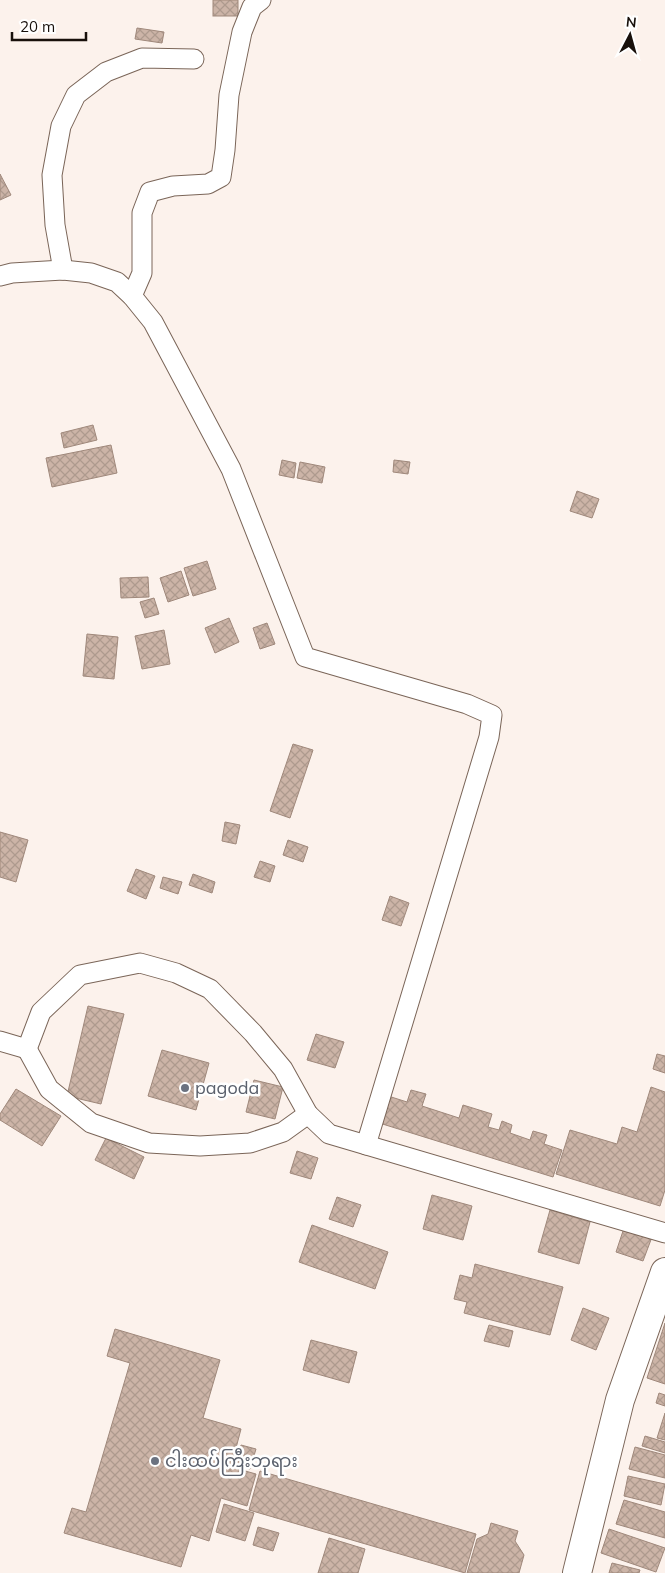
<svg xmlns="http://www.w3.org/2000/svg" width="665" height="1573" viewBox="0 0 665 1573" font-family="Mulish,'Noto Sans Myanmar',sans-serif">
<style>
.building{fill:url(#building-cross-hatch);stroke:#9f887b}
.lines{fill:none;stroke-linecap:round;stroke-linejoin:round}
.street-casing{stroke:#7a6558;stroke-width:21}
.secondary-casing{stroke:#7a6558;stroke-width:30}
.street{stroke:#fff;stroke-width:19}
.secondary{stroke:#fff;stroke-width:28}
.worship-dot{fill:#6b7280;stroke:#fff;stroke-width:2}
.labels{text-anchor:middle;stroke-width:5;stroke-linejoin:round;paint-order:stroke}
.worship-label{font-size:18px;fill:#5b616d;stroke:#fff;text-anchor:start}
</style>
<defs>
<pattern id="building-cross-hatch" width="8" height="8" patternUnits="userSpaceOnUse" patternTransform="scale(1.25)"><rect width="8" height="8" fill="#ccb4a7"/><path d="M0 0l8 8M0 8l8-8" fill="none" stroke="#ae9a8e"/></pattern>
</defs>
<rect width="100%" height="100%" fill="#fcf2ec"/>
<g class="building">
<rect x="213" y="0" width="25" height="16"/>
<polygon points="137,28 164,32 162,43 135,39"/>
<polygon points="0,174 11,195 0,200"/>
<polygon points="93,425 97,440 64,448 61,433"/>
<polygon points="111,445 117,473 52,487 46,458"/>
<polygon points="282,460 296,463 294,478 279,475"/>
<polygon points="394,460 410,462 408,474 393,472"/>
<polygon points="300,462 325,467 322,483 297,478"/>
<polygon points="577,491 599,499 592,518 570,511"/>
<polygon points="207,561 216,589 193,596 184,568"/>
<polygon points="181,571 189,595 168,602 160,578"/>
<polygon points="148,577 149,597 121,598 120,578"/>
<polygon points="154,598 159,614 145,618 140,602"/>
<polygon points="229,618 239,642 215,653 205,628"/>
<polygon points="267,623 275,644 260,649 253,628"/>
<polygon points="164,630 170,664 142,669 135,636"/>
<polygon points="87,634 118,637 114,679 83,676"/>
<polygon points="293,744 313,750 290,818 270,811"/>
<polygon points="225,822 240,825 236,844 222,841"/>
<polygon points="0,832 28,840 16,882 0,877"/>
<polygon points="288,840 308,847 303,862 283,855"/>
<polygon points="260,861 275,866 270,882 254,877"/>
<polygon points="136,869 155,876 146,899 127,891"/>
<polygon points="193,874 215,882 212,893 189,885"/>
<polygon points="163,877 182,882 178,894 160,888"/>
<polygon points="390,896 409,903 401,926 382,920"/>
<polygon points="88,1006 124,1014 101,1104 67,1096"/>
<polygon points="316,1034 344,1042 335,1068 307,1060"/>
<polygon points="162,1050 209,1063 196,1110 148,1096"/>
<polygon points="657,1054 665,1056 665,1073 653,1069"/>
<polygon points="254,1080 283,1087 275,1119 246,1112"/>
<polygon points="651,1087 665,1092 665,1190 660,1206 556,1174 570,1130 617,1144 622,1127 637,1132"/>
<polygon points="16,1089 61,1116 42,1146 0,1120 0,1114"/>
<polygon points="411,1090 426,1094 422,1106 459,1118 463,1105 492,1114 488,1127 499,1130 502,1121 512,1125 510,1133 530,1140 533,1131 547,1135 544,1144 562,1150 553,1177 376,1122 385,1095 407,1102"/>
<polygon points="106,1138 144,1157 134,1179 95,1160"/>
<polygon points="297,1151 318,1158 311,1179 290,1173"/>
<polygon points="432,1195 472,1206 463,1240 423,1229"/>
<polygon points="337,1197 361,1205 353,1227 329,1219"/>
<polygon points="550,1210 590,1222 579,1264 538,1252"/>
<polygon points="312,1225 388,1252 375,1289 299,1262"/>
<polygon points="624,1228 652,1237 643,1261 616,1252"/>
<polygon points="475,1264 563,1287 550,1335 464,1313 467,1302 454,1299 460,1275 472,1278"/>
<polygon points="583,1308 609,1318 596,1350 571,1340"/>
<polygon points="665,1323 665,1384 647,1378"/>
<polygon points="489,1325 513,1331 509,1347 484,1341"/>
<polygon points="115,1329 220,1360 203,1418 241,1429 231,1467 256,1474 247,1506 221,1498 209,1541 191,1535 181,1567 64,1533 72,1508 86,1512 130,1363 107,1356"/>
<polygon points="311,1340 357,1352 349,1383 303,1370"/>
<polygon points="659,1393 665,1395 665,1406 656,1403"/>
<polygon points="665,1413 665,1440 657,1438"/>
<polygon points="645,1436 665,1442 665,1453 642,1446"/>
<polygon points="241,1445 256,1449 250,1469 235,1465"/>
<polygon points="635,1447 665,1455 665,1478 629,1469"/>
<polygon points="260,1471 476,1534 465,1573 249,1510"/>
<polygon points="628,1476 665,1484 661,1505 624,1496"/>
<polygon points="624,1500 665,1512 665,1538 616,1524"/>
<polygon points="224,1504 254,1513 245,1541 216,1532"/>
<polygon points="491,1523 518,1531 515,1541 524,1555 519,1573 467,1573 477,1539 488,1534"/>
<polygon points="258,1527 279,1533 273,1551 253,1545"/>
<polygon points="609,1529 665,1548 656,1572 601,1553"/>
<polygon points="329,1538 365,1549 358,1573 318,1573"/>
<polygon points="612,1563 640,1570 639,1573 609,1573"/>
</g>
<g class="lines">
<defs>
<g id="street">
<polyline points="63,270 55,225 52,175 61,126 76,95 106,72 142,58 194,59"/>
<polyline points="0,276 12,273 63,270 91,273 117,282 132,296 153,322 231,469 305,657 467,704 492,715 489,737 366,1145"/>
<polyline points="132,296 142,273 142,213 150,192 173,186 208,184 221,177 225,150 229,95 242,32 252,7 261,0"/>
<polyline points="0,1041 27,1049 41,1012 80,975 140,963 176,973 210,989 253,1033 283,1069 308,1114 329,1134 665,1233"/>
<polyline points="27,1049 49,1089 91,1123 149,1143 200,1146 250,1143 283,1132 308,1114"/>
</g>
<polyline id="secondary" points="577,1573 620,1400 665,1272"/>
</defs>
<use href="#street" class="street-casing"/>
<use href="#secondary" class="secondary-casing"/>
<use href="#street" class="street"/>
<use href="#secondary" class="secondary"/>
</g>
<g class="worship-dot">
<circle cx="185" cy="1088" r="5"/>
<circle cx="155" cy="1461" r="5"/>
</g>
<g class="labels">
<g class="worship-label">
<text x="195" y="1094">pagoda</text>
<text x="165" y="1467">ငါးထပ်ကြီးဘုရား</text>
</g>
</g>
<g transform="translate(630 35) rotate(6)" stroke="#ffffff" stroke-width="4" paint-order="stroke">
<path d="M0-4L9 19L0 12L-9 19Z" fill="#18100b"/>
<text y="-8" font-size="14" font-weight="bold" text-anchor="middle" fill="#18100b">N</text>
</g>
<path d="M12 32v8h74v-8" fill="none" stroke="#18100b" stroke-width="2.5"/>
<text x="20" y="32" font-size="15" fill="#18100b" stroke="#ffffff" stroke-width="4" paint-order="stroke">20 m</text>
</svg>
